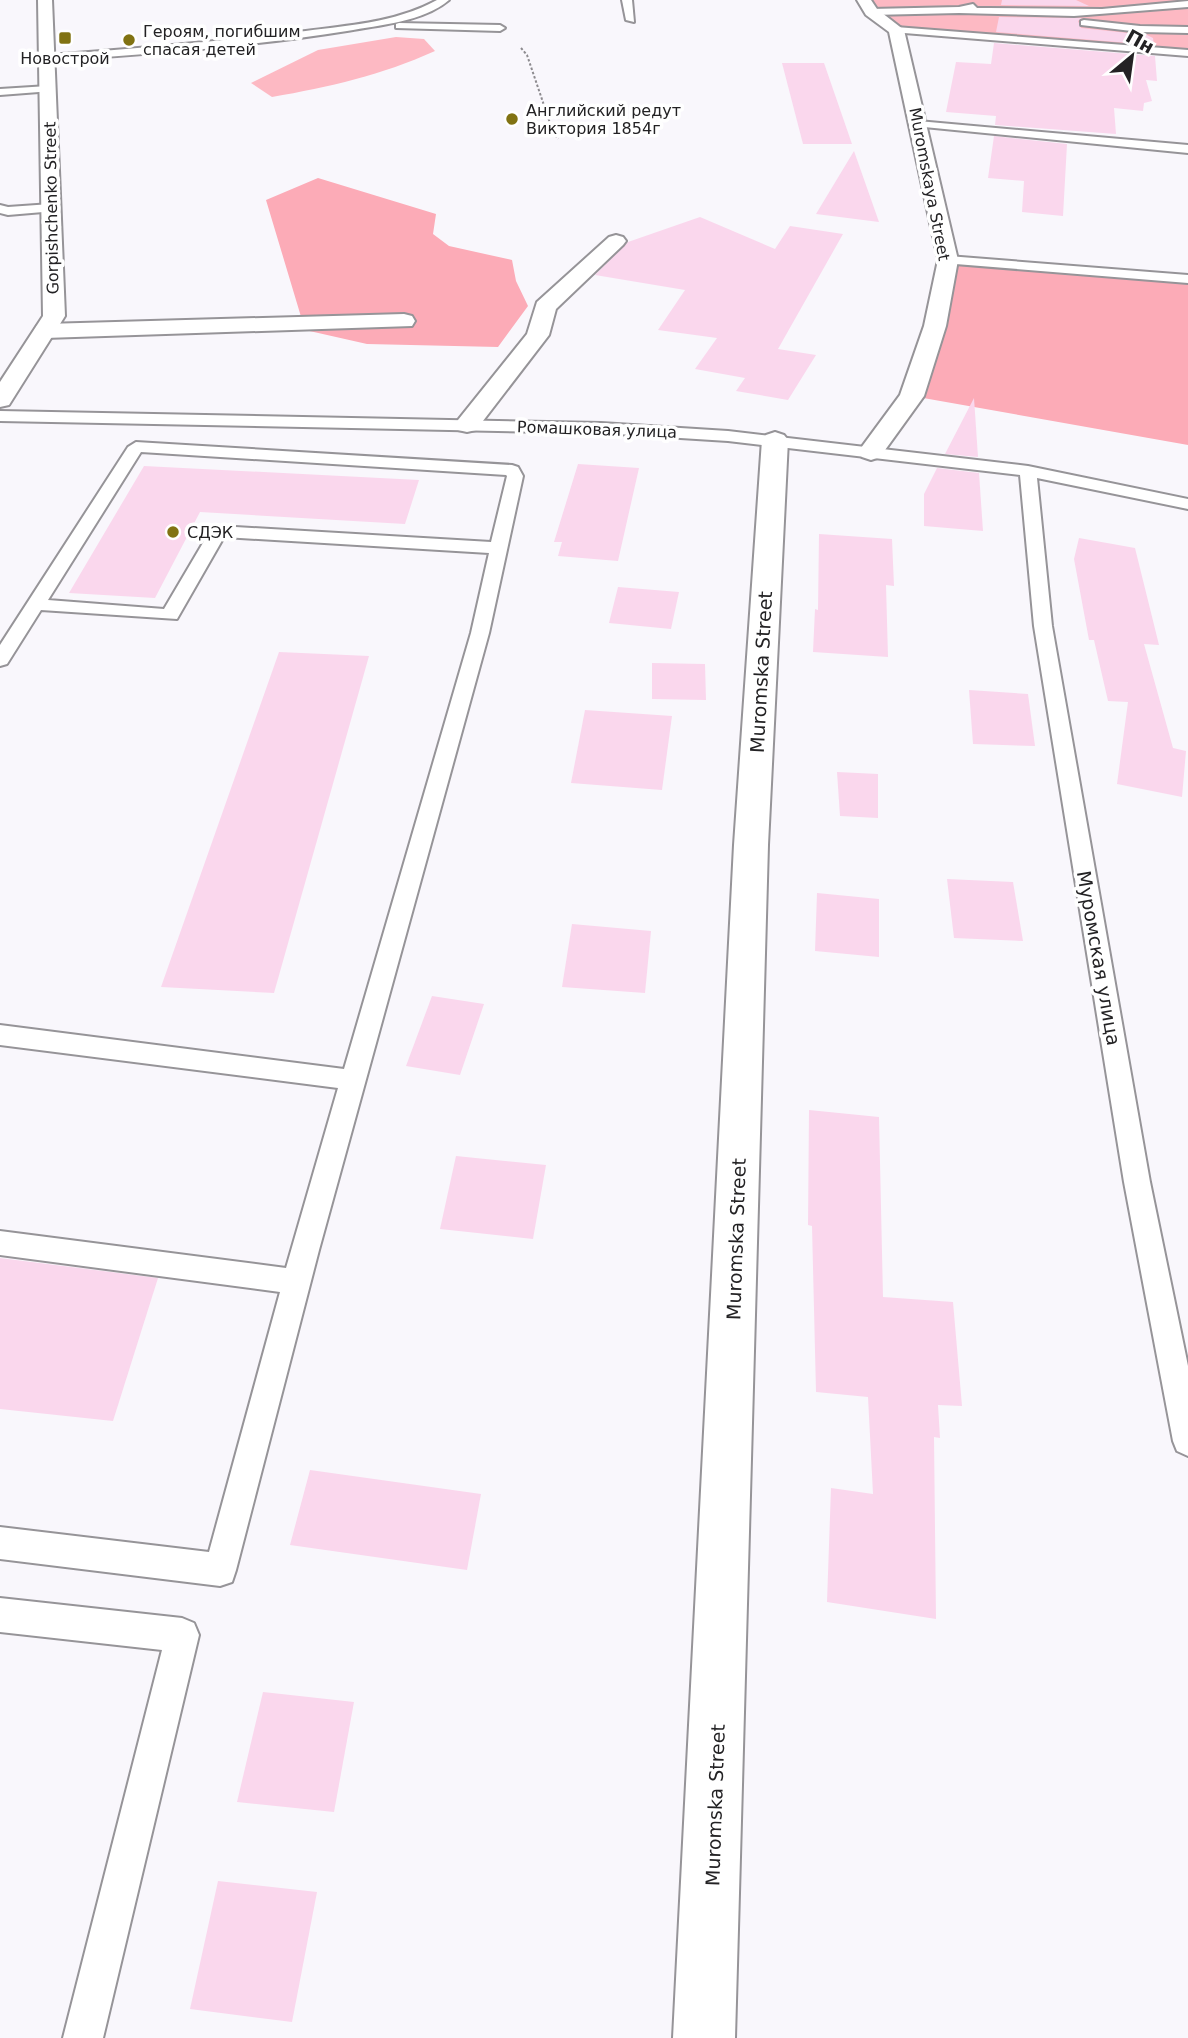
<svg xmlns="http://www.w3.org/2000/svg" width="1188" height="2038" viewBox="0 0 1188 2038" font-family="'DejaVu Sans',sans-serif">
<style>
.green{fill:#fdb9c3}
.forest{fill:#fcabb7}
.building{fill:#fad7ed}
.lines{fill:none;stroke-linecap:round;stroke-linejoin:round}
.service-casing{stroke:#969498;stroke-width:4}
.minor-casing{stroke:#969498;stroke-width:4}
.secondary-casing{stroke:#969498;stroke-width:4}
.path{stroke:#8d8b8f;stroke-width:2;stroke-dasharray:2.5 2;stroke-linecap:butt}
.service{fill:#fff;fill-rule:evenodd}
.minor{fill:#fff;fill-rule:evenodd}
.secondary{fill:#fff;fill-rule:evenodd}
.poi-dot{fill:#817212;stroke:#fff;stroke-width:2.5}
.labels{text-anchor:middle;stroke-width:7;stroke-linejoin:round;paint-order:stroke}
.far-poi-label{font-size:16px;fill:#232224;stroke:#fff;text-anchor:start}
.far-street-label{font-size:16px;fill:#232224;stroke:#fff}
.street-label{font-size:19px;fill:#232224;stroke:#fff}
</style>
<rect width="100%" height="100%" fill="#f9f7fc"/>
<g class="green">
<polygon points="864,0 1188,0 1188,53 896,30"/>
<path d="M396,37l28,2 11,12c-53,24 -106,36 -163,46l-21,-14 67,-33z"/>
</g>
<g class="forest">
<polygon points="318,178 436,214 433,234 449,246 512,260 516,281 528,306 498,347 367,344 305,330 266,200"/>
<polygon points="948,260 1188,279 1188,445 912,396"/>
</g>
<g class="building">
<polygon points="1002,0 1076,0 1089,6 1001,5"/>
<polygon points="999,17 1082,18 1078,21 1081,28 1147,35 1153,38 1154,45 996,32"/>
<polygon points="994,43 1155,56 1157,81 1146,80 1152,101 1144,103 1143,111 1114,108 1116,134 995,125 996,116 946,112 956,62 991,64"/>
<polygon points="782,63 824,63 852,144 803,144"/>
<polygon points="994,136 1067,144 1063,216 1022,212 1024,181 988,178"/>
<polygon points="854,151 879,222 816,214"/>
<polygon points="700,217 775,249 790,226 843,234 778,349 816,355 788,400 736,391 745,378 695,369 717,338 658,330 685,290 595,275 628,242"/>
<polygon points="974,398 978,457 945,454"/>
<polygon points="578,464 639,468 618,561 558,556 562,542 554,542"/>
<polygon points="144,466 419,480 405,524 200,512 155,598 69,593"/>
<polygon points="937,468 979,473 983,531 924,526 924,494"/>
<polygon points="819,534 892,539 894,586 886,585 888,657 813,652 815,609 818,610"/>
<polygon points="1079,538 1135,548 1159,645 1144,644 1173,748 1186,751 1182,797 1117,784 1128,702 1108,701 1094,640 1089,640 1074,559"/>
<polygon points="618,587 679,592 671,629 609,623"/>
<polygon points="279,652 369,656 274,993 161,987"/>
<polygon points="652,663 705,664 706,700 652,699"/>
<polygon points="969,690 1028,694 1035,746 973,744"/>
<polygon points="585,710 672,716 662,790 571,783"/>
<polygon points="837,772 878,774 878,818 840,816"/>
<polygon points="947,879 1013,882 1023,941 954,938"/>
<polygon points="817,893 879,899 879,957 815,951"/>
<polygon points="572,924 651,931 645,993 562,987"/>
<polygon points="432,996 484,1004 460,1075 406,1066"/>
<polygon points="809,1110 879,1117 883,1297 953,1302 962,1406 938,1405 940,1438 934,1437 936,1619 827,1602 831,1488 873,1494 868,1397 816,1392 812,1226 808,1225"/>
<polygon points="456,1156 546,1165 533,1239 440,1229"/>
<polygon points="0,1258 158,1278 113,1421 0,1409"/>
<polygon points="310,1470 481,1494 467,1570 290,1545"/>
<polygon points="263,1692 354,1702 334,1812 237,1802"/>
<polygon points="218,1881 317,1892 292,2022 190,2009"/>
</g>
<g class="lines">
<defs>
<g id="service">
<path d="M437,0h12c-26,22 -69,25 -102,31 -99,16 -200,23 -300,30l-5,-3 5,-3c84,-6 167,-13 250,-23 46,-6 99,-9 140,-32z"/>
<polygon points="622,0 632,0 634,22 626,20"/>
<polygon points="1188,1 1188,7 1074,16 959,13 871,15 866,12 871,9 959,7 973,4 977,8 988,8 1102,9"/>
<polygon points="1084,20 1140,26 1188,27 1188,33 1140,32 1081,25 1081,21"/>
<polygon points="399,23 500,25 505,28 500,31 396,28 396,24"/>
<polygon points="896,27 1188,50 1188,56 892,32 892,28"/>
<polygon points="48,86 53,89 52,91 0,95 0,89"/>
<polygon points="918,121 1188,145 1188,153 914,126 914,122"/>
<polygon points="51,204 57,208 55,211 8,215 0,213 0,205 8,207"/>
<polygon points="948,256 1188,275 1188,283 943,263 943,257"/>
<polygon points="0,411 601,423 728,431 1028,466 1188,499 1188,509 1037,478 1052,626 1150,1182 1188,1366 1188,1456 1177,1451 1173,1441 1124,1182 1034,626 1020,475 728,441 601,433 0,421"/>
<path d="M136,442l376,23 6,2 5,9 -34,157 -170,617 -83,320 -4,12 -12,4 -220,-27v-32l209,25 71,-260 -280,-37v-24l286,37 52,-180 -338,-43v-20l344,44 127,-436 18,-80 -265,-16 -47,82 -136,-9 -34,54 -7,2v-21l128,-198zM141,452l365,23 1,1 -16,66 -272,-16 -9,5 -46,78 -116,-9z"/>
<polygon points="0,1598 182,1618 194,1623 199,1635 103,2038 63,2038 162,1650 0,1632"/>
</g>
<g id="minor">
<polygon points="857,0 871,0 877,9 904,30 958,260 946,326 924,396 880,457 871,460 862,457 858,452 900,395 924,326 938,260 889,32 866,15"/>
<polygon points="616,235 623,237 626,241 623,245 556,309 549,335 476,430 467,432 458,430 455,425 458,420 527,334 537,302 609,237"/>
<polygon points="404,314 412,316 415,321 412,326 45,338 37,336 34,331 37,326 45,324"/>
<polygon points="775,432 784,435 788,440 768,845 735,2038 673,2038 734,845 762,440 766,435"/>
</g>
<polygon id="secondary" points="38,0 52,0 65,316 9,405 0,407 0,382 43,316"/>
</defs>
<use href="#service" class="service-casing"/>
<use href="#minor" class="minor-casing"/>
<use href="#secondary" class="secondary-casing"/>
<polyline class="path" points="521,48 527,55 553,132 558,139"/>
<use href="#service" class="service"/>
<use href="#minor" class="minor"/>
<use href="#secondary" class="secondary"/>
</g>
<g class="poi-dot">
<rect x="58" y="31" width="14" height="14" rx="3.5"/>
<circle cx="129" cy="40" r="7"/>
<circle cx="512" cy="119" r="7"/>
<circle cx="173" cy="532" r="7"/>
</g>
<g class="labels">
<g class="far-poi-label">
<text x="143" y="37">Героям, погибшим<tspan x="143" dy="18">спасая детей</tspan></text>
<text x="65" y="64" text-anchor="middle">Новострой</text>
<text x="526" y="116">Английский редут<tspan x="526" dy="18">Виктория 1854г</tspan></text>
<text x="187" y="538">СДЭК</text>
</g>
<g class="far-street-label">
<text transform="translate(930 184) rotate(79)" y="6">Muromskaya Street</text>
<text transform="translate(51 208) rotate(-91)" y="6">Gorpishchenko Street</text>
<text transform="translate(597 429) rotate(2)" y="6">Ромашковая улица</text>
</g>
<g class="street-label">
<text transform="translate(761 672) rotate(-87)" y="7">Muromska Street</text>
<text transform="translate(1099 958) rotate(80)" y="7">Муромская улица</text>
<text transform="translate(736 1239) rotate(-88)" y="7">Muromska Street</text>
<text transform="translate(715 1805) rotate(-88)" y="7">Muromska Street</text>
</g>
</g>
<g transform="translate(1132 56) rotate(29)" stroke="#ffffff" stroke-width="5" paint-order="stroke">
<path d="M0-5L12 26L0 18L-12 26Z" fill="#232224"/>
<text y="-10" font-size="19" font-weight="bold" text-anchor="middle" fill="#232224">Пн</text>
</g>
</svg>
